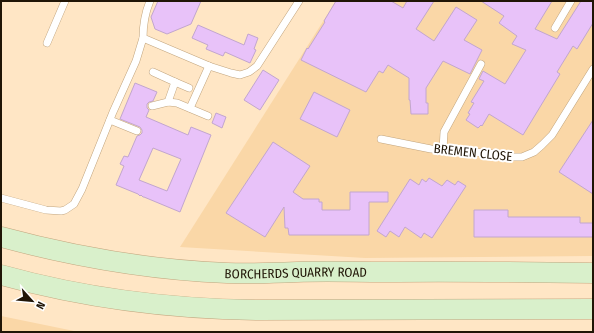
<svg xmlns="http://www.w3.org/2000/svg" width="594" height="333" viewBox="0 0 594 333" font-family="'Fira Sans Condensed',sans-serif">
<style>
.built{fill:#fad7a7}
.building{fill:#e8c2f9;stroke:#c2a6ce;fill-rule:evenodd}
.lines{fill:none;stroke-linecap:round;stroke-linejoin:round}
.lane-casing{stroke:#c2a57e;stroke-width:8}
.secondary-casing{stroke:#c2a57e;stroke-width:21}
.lane{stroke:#fff;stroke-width:7}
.secondary{stroke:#d9f0cb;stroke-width:20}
.labels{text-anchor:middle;stroke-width:4;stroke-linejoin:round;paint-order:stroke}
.street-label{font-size:13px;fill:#201506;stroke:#fff}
</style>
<rect width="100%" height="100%" fill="#ffe6c5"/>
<g class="built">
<polygon points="336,1 593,1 593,256 365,258 180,247"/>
<polygon points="1,316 79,332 1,332"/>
</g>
<g class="building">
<polygon points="158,1 201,1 191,24 167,34 155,29 151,17"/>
<polygon points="336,1 391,1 403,8 407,1 434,1 416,29 434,41 456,7 477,20 464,40 482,50 470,74 443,61 426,88 426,103 428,103 428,114 411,114 410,100 409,100 409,78 388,65 383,73 379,71 366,92 301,60 307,48 308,49 325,22 324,21"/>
<polygon points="481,1 552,1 535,29 557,39 581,1 593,1 593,23 577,49 573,46 557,72 560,74 523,135 489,114 482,126 481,125 478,128 466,120 470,114 468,113 474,103 471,102 484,81 479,79 483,71 505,84 526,50 512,44 517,36 499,23 504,16"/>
<polygon points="198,25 244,45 248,34 258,38 254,49 256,50 250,63 225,52 223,56 206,49 208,45 192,38"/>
<polygon points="263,70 279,80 260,110 244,100"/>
<path d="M135,83l22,9 -4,9 -4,1 -2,2v4l2,2 -3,7 42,18 3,-8 20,8 -31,77 -36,-15h-1l-2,-2 -1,1 -2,-2 -22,-9 8,-19 -4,-2 4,-8 4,1 9,-21 3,-1 2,-2v-3l-2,-3 -20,-8zM153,148l28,11 -14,32 -28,-11z"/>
<polygon points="314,92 350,110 337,137 300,119"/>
<polygon points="216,113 226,117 222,128 212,123"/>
<polygon points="593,120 593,194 559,172"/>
<polygon points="273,142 310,166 293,192 303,199 319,199 319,202 322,202 322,210 350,210 350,192 388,192 388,202 369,202 369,235 289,235 288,228 285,228 284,207 265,237 226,213"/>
<polygon points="429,178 442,186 447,180 455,185 458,181 466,186 432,238 424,233 421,238 405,227 399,237 390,231 386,237 377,231 410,179 419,185 422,179 426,182"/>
<polygon points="474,210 508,210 508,217 580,217 580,223 593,223 593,237 474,237"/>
</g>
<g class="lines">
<defs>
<g id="lane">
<path d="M150,1c-5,12 -7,24 -7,37l66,28 22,7 9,2 9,-3 8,-6 42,-65"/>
<polyline points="555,28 571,1"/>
<polyline points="47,43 65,1"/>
<polyline points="153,72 175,82 168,102"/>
<polyline points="175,82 189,88"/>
<polyline points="152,106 168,102 177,103 208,116"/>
<polyline points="190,108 209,66"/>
<polyline points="110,120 137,131"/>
<polyline points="381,139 431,149 499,154 511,157 522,157 534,152 542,145 552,135 593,69"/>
<polyline points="443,150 444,132 481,64"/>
<polyline points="1,198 46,210 61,211 65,210 74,204 82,189 113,112 136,61 143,38"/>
</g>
<g id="secondary">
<path id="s1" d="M1,237c74,20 150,33 226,36 24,1 47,0 70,-1 29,-1 58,0 87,0 70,-1 140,0 209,1"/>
<path d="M1,275c83,23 169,34 255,35l337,-1"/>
</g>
</defs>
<use href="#lane" class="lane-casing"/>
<use href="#secondary" class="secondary-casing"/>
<use href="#lane" class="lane"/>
<use href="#secondary" class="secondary"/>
</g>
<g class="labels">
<g class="street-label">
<text transform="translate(473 152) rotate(6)" y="5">BREMEN CLOSE</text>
<text dy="5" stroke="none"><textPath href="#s1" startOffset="298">BORCHERDS QUARRY ROAD</textPath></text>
</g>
</g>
<rect width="594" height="333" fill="none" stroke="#201506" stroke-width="4"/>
<g transform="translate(32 301) rotate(117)" stroke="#ffffff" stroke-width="3" paint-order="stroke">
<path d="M0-3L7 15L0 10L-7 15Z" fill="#201506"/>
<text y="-6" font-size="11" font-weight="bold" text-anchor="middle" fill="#201506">N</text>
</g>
</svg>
